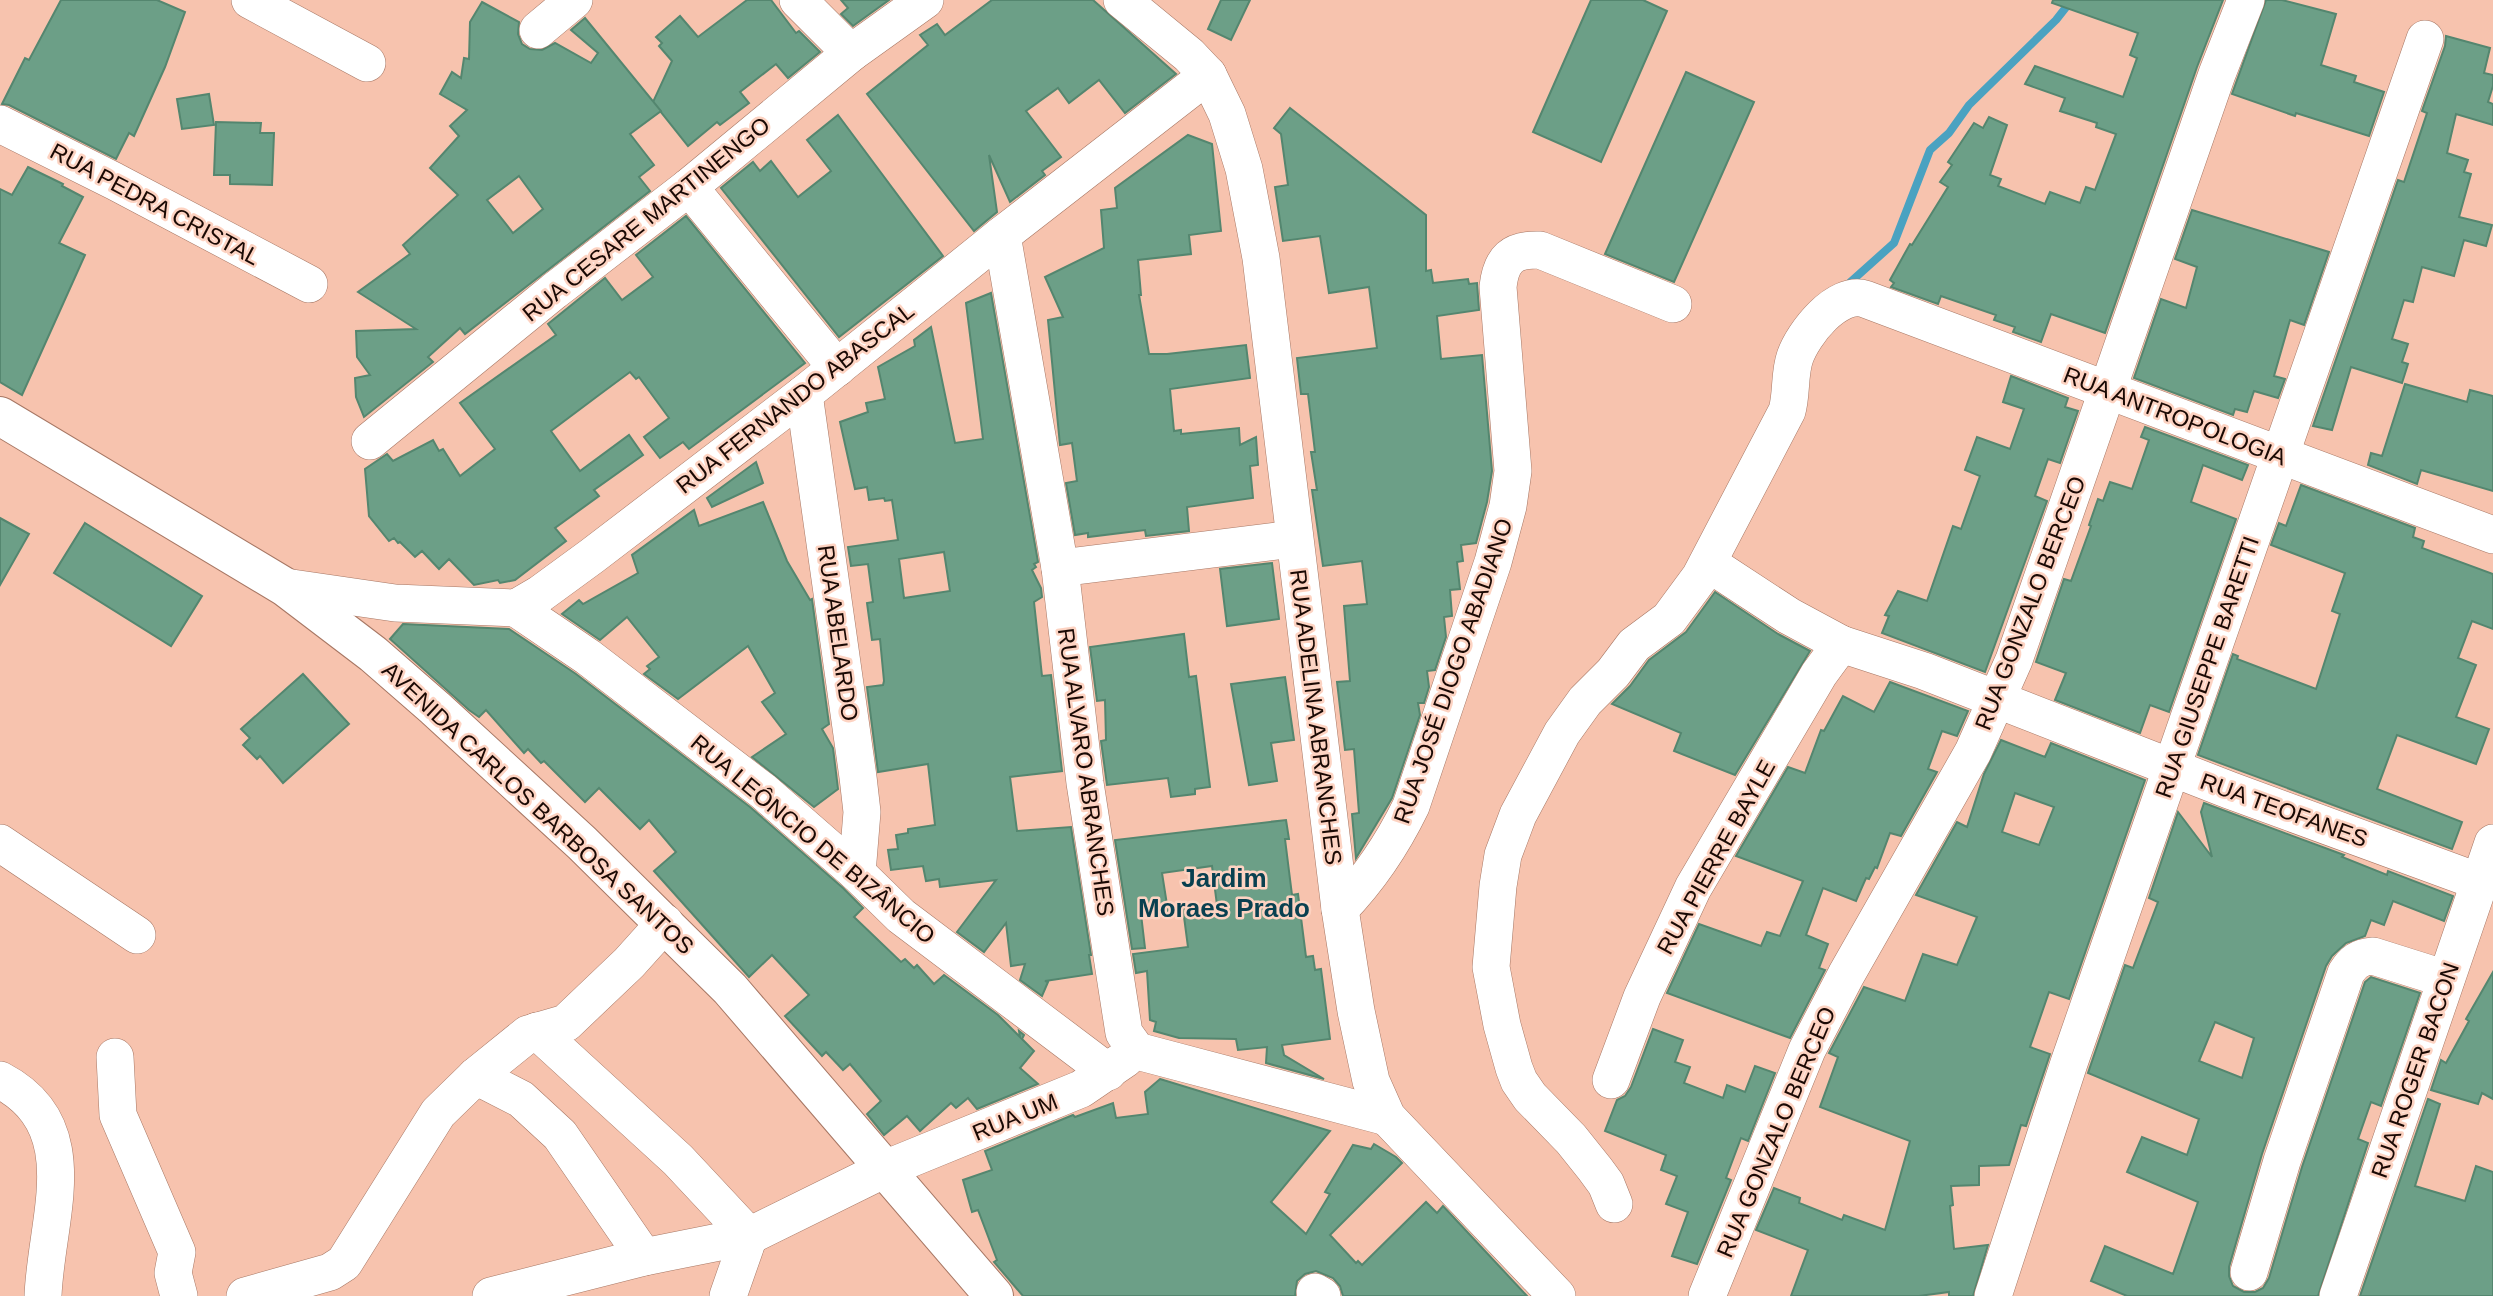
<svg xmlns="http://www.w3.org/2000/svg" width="2493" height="1296" viewBox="0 0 2493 1296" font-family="Arial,sans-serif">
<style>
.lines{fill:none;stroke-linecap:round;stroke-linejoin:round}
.stream{stroke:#4aa2c1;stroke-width:8}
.building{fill:#6c9f87;stroke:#54866f;stroke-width:2;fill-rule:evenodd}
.minor-casing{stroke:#a77764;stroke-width:38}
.major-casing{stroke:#a77764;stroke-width:40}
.minor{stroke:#fff;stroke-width:37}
.major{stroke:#fff;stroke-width:38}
.labels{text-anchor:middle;stroke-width:5;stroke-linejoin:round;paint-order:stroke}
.street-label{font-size:23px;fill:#1a0904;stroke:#fdd3c2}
.quarter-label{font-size:26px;font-weight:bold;fill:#094050;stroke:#fdd3c2}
</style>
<rect width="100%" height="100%" fill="#f7c3ae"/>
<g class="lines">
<polyline class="stream" points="1846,286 1894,243 1930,150 1949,133 1969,105 2056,20 2067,6 2068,0"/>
</g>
<g class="building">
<polygon points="61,0 157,0 185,12 165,67 134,136 129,133 116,159 9,105 2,104 25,58 29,60"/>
<polygon points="747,0 771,0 796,33 799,31 820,52 788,78 776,64 740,92 749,103 720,125 717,122 688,146 653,102 672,61 659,46 662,43 656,37 680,16 698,37"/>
<polygon points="841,0 889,0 853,26 841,14 848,8"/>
<polygon points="992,0 1093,0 1176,74 1125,113 1099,80 1069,103 1058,88 1026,111 1061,157 1042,171 1045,175 1010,202 989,155 997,212 974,231 867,94 928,45 920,35 937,24 945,35"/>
<polygon points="1221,0 1250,0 1231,40 1208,29"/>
<polygon points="1591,0 1643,0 1667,11 1601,162 1533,132"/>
<polygon points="2053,0 2223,0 2197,67 2105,333 2051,314 2041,342 2013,332 2015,327 1994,320 1996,315 1941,296 1938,304 1891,287 1894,283 1890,280 1910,244 1912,245 1948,187 1940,182 1952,165 1948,162 1974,123 1983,128 1989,117 2007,125 1990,175 2001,179 1998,186 2045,204 2050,192 2080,203 2086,187 2095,190 2116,134 2096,127 2097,123 2060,111 2065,98 2025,84 2035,66 2123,97 2137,58 2130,55 2138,33 2052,3"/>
<polygon points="2266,0 2282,0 2336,14 2321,65 2356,76 2354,82 2384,92 2369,136 2296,113 2295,116 2232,94"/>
<path d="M482,2l37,20 -1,12 4,10 8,5 12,1 13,-7 36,20 7,-10 -27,-23 14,-12 76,93 -31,23 24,31 -15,12 11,14 -185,143 -5,-6 -32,29 5,5 -69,55 -8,-20 -1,-19 15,-3 -13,-18 -1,-26 60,-2 -58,-37 52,-38 -7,-9 55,-50 -28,-27 29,-32 -9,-10 17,-16 -27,-16 12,-22 9,6 3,-20 5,1 1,-37zM519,176l24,33 -30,24 -26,-33z"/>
<polygon points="2446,36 2490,48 2484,73 2493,75 2493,86 2488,102 2493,104 2493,125 2456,114 2447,153 2468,160 2464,172 2471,174 2459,217 2492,225 2486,246 2464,240 2454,276 2422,267 2413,302 2404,300 2392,339 2408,344 2402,362 2408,364 2402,383 2351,367 2332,430 2313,426 2398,180 2404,182 2427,113 2422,111 2445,46"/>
<polygon points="1686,72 1754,102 1674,282 1605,254"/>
<polygon points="209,94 214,125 182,129 177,99"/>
<polygon points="1290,108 1426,215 1426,271 1431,270 1433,283 1468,279 1469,284 1477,283 1479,310 1437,316 1441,359 1482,355 1492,471 1487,502 1476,543 1461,545 1463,561 1457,562 1460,589 1450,590 1452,616 1444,617 1446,637 1435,670 1427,671 1429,687 1424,703 1418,703 1420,715 1392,798 1356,858 1352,814 1359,813 1354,749 1345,750 1337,682 1350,681 1344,606 1367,604 1362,561 1323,566 1312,490 1317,490 1311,452 1315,452 1308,394 1301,394 1297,358 1377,348 1369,287 1329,293 1320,236 1283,241 1275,187 1288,185 1281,134 1274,128"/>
<polygon points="838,115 943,256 839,337 721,188 753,162 760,171 771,161 798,197 831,171 807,140"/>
<polygon points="216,122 261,123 260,133 274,133 272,185 230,184 230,175 214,175"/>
<polygon points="1188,135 1212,144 1221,231 1189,235 1191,254 1138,260 1141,295 1139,295 1149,354 1167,354 1246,345 1250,378 1170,389 1174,431 1181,430 1181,434 1239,428 1240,445 1256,437 1258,465 1250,466 1253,498 1187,507 1189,531 1146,536 1145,530 1088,537 1088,533 1075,535 1066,483 1077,481 1072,443 1060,445 1048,320 1063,317 1045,277 1104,248 1101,210 1117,208 1115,188"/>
<polygon points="28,167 63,184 62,186 83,197 59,243 85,255 22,395 0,382 0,189 12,195"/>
<polygon points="2192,210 2329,252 2304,325 2290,320 2274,376 2285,379 2278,398 2254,391 2247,412 2235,409 2233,415 2134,378 2161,299 2186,308 2197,267 2175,259"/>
<polygon points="686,216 805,363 689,449 683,442 660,458 644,437 669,418 639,377 636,379 630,372 599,395 551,431 580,471 629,435 643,455 594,490 599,496 555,528 566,541 515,580 500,583 498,580 474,585 449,559 439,569 422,551 415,557 400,542 398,543 394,538 389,541 369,516 365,469 387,454 393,461 433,440 439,451 443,449 460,476 495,449 460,403 556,335 548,324 605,278 622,300 653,277 636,255"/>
<path d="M991,293l47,269 -4,2 2,3 -4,3 9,18 1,9 -8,5 8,74 9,-1 11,96 -52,6 7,54 54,-4 20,128h-2l3,19 -47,7 3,1 -6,14 -22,-16 5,-16 -14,2 -5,-43 -22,29 -27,-20 39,-52 -56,7 -1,-8 -13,2 -3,-15 -32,4 -3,-20 10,-1 -2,-14 12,-2v-4l27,-4 -7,-61 -50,8 -11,-85 16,-2 1,-4 -4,-42 -8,1 -5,-37 6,-1 -5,-38 -17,2 -3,-19 50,-7 -6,-40 -7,1 -1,-3 -15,2 -2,-13 -12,2 -15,-67 28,-10 -2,-9 19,-4 -7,-32 37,-21 -1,-6 17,-13 24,116 28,-4 -17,-136zM944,552l6,39 -46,7 -5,-39z"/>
<polygon points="2011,376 2068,398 2065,407 2078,411 2060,463 2048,459 2035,496 2047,501 1985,672 1882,633 1889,616 1885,615 1898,591 1927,601 1953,526 1961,529 1980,476 1965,470 1977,437 2010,449 2024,409 2003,402"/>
<polygon points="2405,384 2467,402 2470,390 2493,396 2493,491 2421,470 2417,484 2368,465 2371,453 2382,456"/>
<polygon points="2145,427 2248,465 2242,480 2203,465 2191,502 2236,519 2169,712 2150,705 2140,733 2055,700 2066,673 2036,662 2064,579 2071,581 2091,526 2089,525 2098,499 2103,501 2110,482 2132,489 2149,440 2141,437"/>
<polygon points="756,462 763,483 712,507 707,498"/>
<polygon points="2301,485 2415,528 2413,537 2424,541 2422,548 2493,574 2493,629 2472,621 2458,658 2476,665 2456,717 2489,729 2476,764 2397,735 2377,789 2462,822 2452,849 2198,755 2233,654 2238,656 2237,659 2316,689 2340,614 2332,611 2345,573 2271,545 2279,523 2286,526"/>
<polygon points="763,502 787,561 810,600 812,599 829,724 822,729 833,748 838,789 814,807 752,757 786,734 762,702 775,693 748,646 678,699 644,674 650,669 647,666 659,657 627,617 600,640 562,614 579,600 583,604 638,573 632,555 694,510 699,526"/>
<polygon points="0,518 29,534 0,585"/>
<polygon points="85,523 202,596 171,646 54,573"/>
<polygon points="1272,563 1279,619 1227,626 1220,569"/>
<polygon points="1715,592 1778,634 1810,651 1735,775 1674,751 1681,733 1612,704 1630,686 1649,660 1686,632"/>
<polygon points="403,624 509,629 576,674 750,807 843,888 863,908 854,917 901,962 905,959 914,968 917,965 934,984 944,975 998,1015 1020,1037 1019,1031 1024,1035 1022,1039 1034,1051 1020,1068 1038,1084 977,1109 968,1098 956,1108 951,1103 920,1131 907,1116 884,1135 867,1114 881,1101 850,1064 843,1070 826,1052 822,1056 785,1016 809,995 772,955 749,977 654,871 676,852 649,820 640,829 599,788 585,802 544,761 541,763 528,749 524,753 486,710 479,717 469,710 390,639"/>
<polygon points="1184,634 1189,677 1196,676 1210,787 1195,789 1195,794 1171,797 1168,778 1107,785 1101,741 1106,740 1105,700 1097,701 1090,647"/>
<polygon points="303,674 349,724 283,783 260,756 257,759 243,745 250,738 241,729"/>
<polygon points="1285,677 1294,740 1271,743 1277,781 1249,785 1231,684"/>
<polygon points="1890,682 1968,711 1957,736 1942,731 1928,769 1937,772 1901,836 1890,833 1877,868 1875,867 1869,879 1866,878 1856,901 1823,888 1806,935 1828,944 1819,968 1825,970 1790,1038 1667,993 1699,924 1761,946 1767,932 1780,936 1803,881 1736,856 1788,767 1805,773 1821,730 1824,731 1843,696 1874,712"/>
<path d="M2001,740l44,17 6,-14 94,37 -76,219 -20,-7 -19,55 20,7 -24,72 -5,-1 -12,40 -30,1v19l-28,1 2,19 -3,1 4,43 34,-4 -15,51h-24v-4l-30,4h-128l17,-46 -52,-20 18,-42 26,10 -1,5 43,17 2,-5 41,15 25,-89 -90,-34 18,-50 -9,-4 35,-66 41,14 18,-47 34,11 20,-48 -61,-22 41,-73 10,5 17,-53zM2015,793l39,14 -15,38 -37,-13z"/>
<path d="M2204,803l140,52 -2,2 45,18 1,-4 65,25 -9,25 -51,-20 -9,24 -13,-5 -6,16 -19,7 -14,13 -6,10 -64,188 -33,113v9l4,10 11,6h11l8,-4 6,-10 33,-111 63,-185 6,-5 49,16 -39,113 -10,-4 -13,37 10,4 -50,153h-191l-36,-15 14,-35 68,28 25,-72 -71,-30 15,-35 45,18 12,-36 -111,-46 37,-108 8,3 25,-66 -9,-4 29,-86 34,45 -11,-45zM2215,1022l39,16 -12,40 -43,-17z"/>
<polygon points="1286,820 1289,839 1285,839 1292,895 1298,894 1306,957 1313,956 1315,970 1321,969 1330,1039 1282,1045 1284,1055 1324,1079 1266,1063 1267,1047 1238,1050 1236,1039 1179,1038 1154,1031 1156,1022 1150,1020 1147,971 1136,973 1133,954 1188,947 1183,909 1217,905 1212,866 1162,873 1168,911 1141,914 1145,948 1132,949 1115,840"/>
<polygon points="2493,972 2493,1099 2482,1093 2478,1104 2431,1090 2441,1060 2446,1063 2469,1021 2466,1019"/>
<polygon points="1653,1029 1683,1040 1675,1062 1690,1067 1684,1083 1723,1098 1727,1085 1745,1092 1755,1066 1775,1073 1748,1141 1741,1138 1726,1178 1731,1180 1697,1264 1672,1256 1688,1212 1666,1204 1677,1176 1661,1170 1666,1155 1605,1131 1617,1100 1625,1096 1631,1087"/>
<polygon points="1160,1079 1330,1131 1271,1202 1306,1234 1330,1194 1325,1192 1353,1145 1371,1149 1374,1144 1396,1157 1402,1163 1330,1235 1356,1263 1358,1261 1362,1265 1426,1202 1437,1213 1443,1206 1527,1296 1343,1296 1340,1286 1333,1278 1316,1271 1305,1274 1297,1281 1295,1296 1023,1296 994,1262 997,1260 978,1210 972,1212 963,1180 992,1170 985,1151 1073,1115 1075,1117 1113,1103 1116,1118 1148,1114 1145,1092"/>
<polygon points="2428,1099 2440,1104 2415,1186 2465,1201 2476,1166 2493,1172 2493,1296 2360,1296"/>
</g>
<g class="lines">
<defs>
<g id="minor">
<polyline points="250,0 367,63"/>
<polyline points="798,0 851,53"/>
<polyline points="1122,0 1189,55 1208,75 1227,114 1244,169 1261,258 1340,909 1356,1011 1371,1081 1387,1117 1557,1296"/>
<polyline points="538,30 574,0"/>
<polyline points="0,124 114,181 309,284"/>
<polyline points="689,187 837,368"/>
<polyline points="1002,235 1060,568 1085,783 1124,1033 1137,1051 1387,1117"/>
<polyline points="804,394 858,777 862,812 857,873"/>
<polyline points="370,441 554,291 689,187 851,53 925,0"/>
<polyline points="1708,563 1789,616 1841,644 1924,671 2229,790 2480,882"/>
<polyline points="1060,568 1294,539"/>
<polyline points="285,587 395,603 516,608 540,594 592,556 804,394 1002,235 1208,75"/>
<polyline points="516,608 588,657 763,791 857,873 901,916 1108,1072"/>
<polyline points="0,843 137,935"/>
<path d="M1340,909c30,-31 52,-64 71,-103l82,-244 15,-56 5,-35 -15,-184c3,-28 14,-38 42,-37l133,54"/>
<polyline points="537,1031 678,1160 749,1236 728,1296"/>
<polyline points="115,1057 118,1115 177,1252 173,1273 179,1296"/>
<polyline points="476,1076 521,1099 560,1135 644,1257"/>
<path d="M0,1080c88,46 46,137 43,216"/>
<polyline points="1611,1080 1642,997 1693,888 1819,674 1841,644"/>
<path d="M1614,1204l-8,-20 -11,-15 -24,-30 -41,-42 -11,-16 -5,-13 -12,-43 -11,-58 7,-81 5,-31 15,-40 44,-82 23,-32 28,-28 21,-28 35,-26 31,-42 87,-166c5,-17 2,-37 8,-54 8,-23 42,-67 70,-58l628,236"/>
<path d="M2249,1272l33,-111 64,-188c7,-11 13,-16 27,-17l73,23"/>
<polyline points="1315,1292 1322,1296"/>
<polyline points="245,1296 330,1272 344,1263 438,1113 476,1076 528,1034 566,1023 629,963 665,923"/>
<polyline points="491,1296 644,1257 749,1236 885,1169 1081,1089 1125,1059"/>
<polyline points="1707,1296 1807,1050 1846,975 1973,752 2014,660 2217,74 2246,0"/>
<polyline points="1993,1296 2069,1063 2425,39"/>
<polyline points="2338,1296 2493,843"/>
</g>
<polyline id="major" points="0,416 285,587 373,654 435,708 582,843 730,989 994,1296"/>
</defs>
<use href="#minor" class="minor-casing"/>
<use href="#major" class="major-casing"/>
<use href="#minor" class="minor"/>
<use href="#major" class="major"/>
</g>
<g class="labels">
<g class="street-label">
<text transform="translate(155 204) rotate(28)" y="8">RUA PEDRA CRISTAL</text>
<text transform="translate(646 219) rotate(-39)" y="8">RUA CESARE MARTINENGO</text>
<text transform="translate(795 398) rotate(-38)" y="8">RUA FERNANDO ABASCAL</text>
<text transform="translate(2175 416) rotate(21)" y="8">RUA ANTROPOLOGIA</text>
<text transform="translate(2030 603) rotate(-69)" y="8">RUA GONZALO BERCEO</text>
<text transform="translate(838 633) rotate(82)" y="8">RUA ABELARDO</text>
<text transform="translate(2207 667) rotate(-71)" y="8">RUA GIUSEPPE BARETTI</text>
<text transform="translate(1453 671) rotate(-71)" y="8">RUA JOSÉ DIOGO ABADIANO</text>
<text transform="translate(1316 717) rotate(83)" y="8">RUA ADELINA ABRANCHES</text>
<text transform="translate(1086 772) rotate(82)" y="8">RUA ALVARO ABRANCHES</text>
<text transform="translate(538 808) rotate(43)" y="8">AVENIDA CARLOS BARBOSA SANTOS</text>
<text transform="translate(2284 810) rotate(20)" y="8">RUA TEOFANES</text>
<text transform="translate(813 839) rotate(40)" y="8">RUA LEÔNCIO DE BIZÂNCIO</text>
<text transform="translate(1716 857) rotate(-61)" y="8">RUA PIERRE BAYLE</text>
<text transform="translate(2415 1070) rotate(-71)" y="8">RUA ROGER BACON</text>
<text transform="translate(1015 1117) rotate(-22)" y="8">RUA UM</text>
<text transform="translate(1776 1132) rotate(-67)" y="8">RUA GONZALO BERCEO</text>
</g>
<g class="quarter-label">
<text x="1224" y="887">Jardim<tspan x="1224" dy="30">Moraes Prado</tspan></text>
</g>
</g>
</svg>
